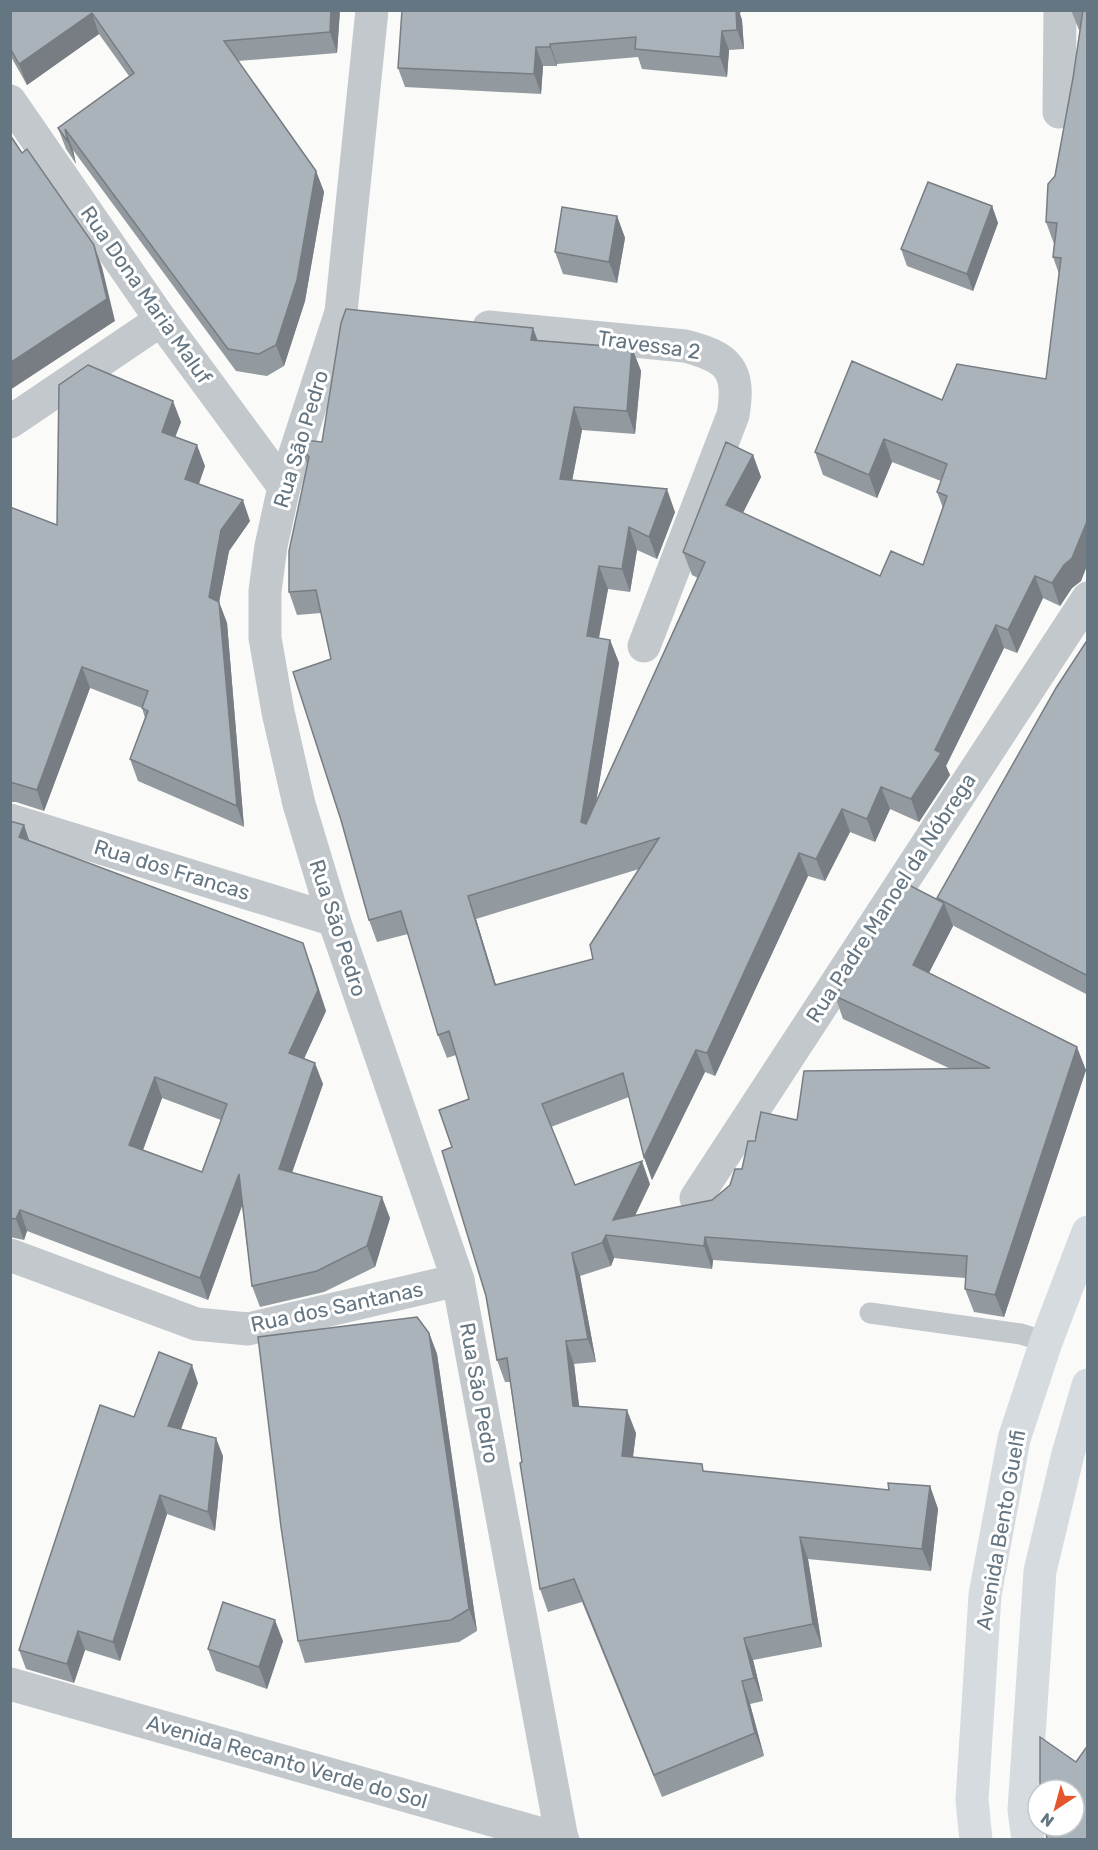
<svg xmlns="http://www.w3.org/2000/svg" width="1098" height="1850" viewBox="0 0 1098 1850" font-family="Rubik,sans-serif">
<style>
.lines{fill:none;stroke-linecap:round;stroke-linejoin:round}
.lane{stroke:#c3c8cc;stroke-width:21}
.street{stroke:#c3c8cc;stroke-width:33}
.secondary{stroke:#d6dbdf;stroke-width:33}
.wall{fill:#929a9f;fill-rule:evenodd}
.shaded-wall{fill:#777d82}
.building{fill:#aab3b9;stroke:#777d82;stroke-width:1.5;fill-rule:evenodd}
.labels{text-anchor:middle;stroke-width:6;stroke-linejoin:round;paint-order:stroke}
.street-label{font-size:21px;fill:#657683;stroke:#fff}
</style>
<rect width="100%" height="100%" fill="#fafaf8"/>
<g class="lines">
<polyline class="lane" points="870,1313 1021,1334 1046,1342"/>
<g class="street">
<polyline points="372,10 341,312 284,487 271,546 265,591 265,638 278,712 299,804 334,920 458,1280 562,1839"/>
<polyline points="10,101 161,320 284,487"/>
<polyline points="1059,112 1060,10"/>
<path d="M489,327l196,19c43,11 56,23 48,69l-89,231"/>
<polyline points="10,422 161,320"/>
<polyline points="10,820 334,920"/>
<polyline points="696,1198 1088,598"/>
<polyline points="10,1255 196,1324 248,1329 458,1280"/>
<polyline points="10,1684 563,1840"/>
</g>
<g class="secondary">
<polyline points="976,1840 972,1800 985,1595 1014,1439 1046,1342 1088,1232"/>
<polyline points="1028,1840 1024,1810 1040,1571 1068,1454 1088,1385"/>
</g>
</g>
<g class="wall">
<polygon points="10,10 340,10 337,53 238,61 316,171 324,192 305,301 284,366 267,376 236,371 73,150 76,164 66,149 58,128 129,76 99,34 27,85 10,55"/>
<path d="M1071,10h17v553l-7,18 -9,7 -12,18 -17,-8 -26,55 -13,-5 -58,118 4,9 -31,47 -29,-13 -15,33 -25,-10 -25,49 -17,-5 -93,200 -10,-4 -53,108 -8,-23 -15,-60 -78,30 24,58 75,-1 -15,32 77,-16 18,-15 12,-16 13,-28 42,-21 154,-51 -108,-50 -8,-23 102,-96 151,-261v356l-136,-70 1,1 -24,47 157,97 -82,247 -30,-5 -9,-23 1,-11 -253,-18 -1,9 -98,-11 -3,8 -31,10 16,86 -22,2 5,43 57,26 -3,24 71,15 185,18 41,-4 8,23 -7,62 -123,-12 14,88 -69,13 10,41 -13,3 14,52 -102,41 -80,-195 -34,10 -8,-23 -30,-207h-5l-8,-22 -11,-64 -34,-149 17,-48 -13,-44 -9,3 -9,-23 -30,-101 -31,8 -8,-22 -38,-261 -10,-46 -24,2 -8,-23 18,-128 -6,-17 21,-5 211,-114 5,13 94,7 9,23 -6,63 -53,-4 -10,50 103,32 -18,47 -20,-9 -7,42 -22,-3 -9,49 11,2 9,23 -23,138 102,-223 -6,-3 -9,-23 70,-97 8,22 -18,36 137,63 43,-11 20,-57 -6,-16 4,-11 -49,-19 -15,36 -54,-23 -8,-23 127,-52 104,-21 13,-105 -6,-17 1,-13 -8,-22 27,-144 7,-48h-1zM639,869l-46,90 -97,26 -20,-66z"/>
<polygon points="740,14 742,20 744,49 729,50 727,77 642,69 638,57 557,64 557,66 543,66 541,94 405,87 398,68"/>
<polygon points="992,206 998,223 973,291 907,266 901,249"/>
<polygon points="617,216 625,238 617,283 563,274 555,252"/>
<polygon points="181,422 175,437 205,466 199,484 250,521 229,551 219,602 227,623 244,827 138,781 130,759 145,718 142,708 90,688 44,811 16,802 10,802 10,507 57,525"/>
<path d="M10,821l14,4 5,16 282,123 15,47 -22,47 19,26 -31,88 98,46 -15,49 -51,25 -64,15 -8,-21 -10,-81 -34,95 -181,-69 -3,9 -14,-3zM162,1098l59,22 -19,52 -59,-22z"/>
<polygon points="429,1333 437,1354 477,1631 459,1642 305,1663 298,1641"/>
<polygon points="198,1383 181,1429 223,1456 215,1531 167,1514 120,1661 85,1650 74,1683 26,1669 19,1650 134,1417"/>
<polygon points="283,1641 267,1689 216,1671 208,1649"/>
</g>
<g class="shaded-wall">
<polygon points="331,10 340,10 337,53 330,32"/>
<polygon points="736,10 741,10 740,14 742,20 744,49 737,30"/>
<polygon points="92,13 99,34 27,85 19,64"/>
<polygon points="722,31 729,50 727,77 720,57"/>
<polygon points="550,44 557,64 557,66 550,47"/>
<polygon points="536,47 543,66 541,94 534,74"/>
<polygon points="65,129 73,150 76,164 68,142"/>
<polygon points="316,171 324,192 305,301 284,366 276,345"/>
<polygon points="992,206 998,223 973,291 967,274"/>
<polygon points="617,216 625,238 617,283 609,262"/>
<polygon points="94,245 102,267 115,321 10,390 10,363"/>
<polygon points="533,328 541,351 531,340"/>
<polygon points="632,348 641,371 635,434 627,411"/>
<polygon points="173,401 181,422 169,453 162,432"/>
<polygon points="574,407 582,430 568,502 560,479"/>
<polygon points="884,439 892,462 877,498 869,475"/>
<polygon points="197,445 205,466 193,500 185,479"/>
<polygon points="753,455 761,477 735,528 726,505"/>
<polygon points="667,489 675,512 657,559 649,537"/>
<polygon points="243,500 250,521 229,551 216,618 209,597 221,530"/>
<polygon points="1088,519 1088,563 1081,581 1072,588 1060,606 1052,583"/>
<polygon points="629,527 637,550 630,592 622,569"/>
<polygon points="599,566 608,589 595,658 587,636"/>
<polygon points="1035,576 1043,598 1017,653 1008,630"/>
<polygon points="219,602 227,623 244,827 237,806"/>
<polygon points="996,625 1004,648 946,766 950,775 919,822 911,799"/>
<polygon points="610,640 619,663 589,845 581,822"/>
<polygon points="82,667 90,688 44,811 37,790"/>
<polygon points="881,787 890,809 875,842 867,819"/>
<polygon points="842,809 850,832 825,881 816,859"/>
<polygon points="24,825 31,846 19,837"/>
<polygon points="799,853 808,876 715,1076 707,1053"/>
<polygon points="468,896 476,919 503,1008 495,985"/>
<polygon points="944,903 953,926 921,988 913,965"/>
<polygon points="303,943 326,1011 297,1074 289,1053"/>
<polygon points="1077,1047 1086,1070 1004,1317 995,1295"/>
<polygon points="696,1050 705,1072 652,1180 644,1157"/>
<polygon points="315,1063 323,1084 286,1190 279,1169"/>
<polygon points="155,1077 162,1098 137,1166 129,1145"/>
<polygon points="642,1161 650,1184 624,1238 613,1220"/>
<polygon points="239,1174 246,1195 208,1300 200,1278"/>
<polygon points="382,1197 390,1218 375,1267 367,1246"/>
<polygon points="20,1210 27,1231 24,1240 16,1219"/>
<polygon points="606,1235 614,1258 611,1266 602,1243"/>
<polygon points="705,1237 713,1260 712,1269 704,1246"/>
<polygon points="572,1253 580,1276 596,1362 588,1339"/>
<polygon points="429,1333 437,1354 477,1631 469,1609"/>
<polygon points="566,1341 574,1364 582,1429 573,1406"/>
<polygon points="192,1365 198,1383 175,1445 168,1426"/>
<polygon points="627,1410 636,1433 630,1479 622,1456"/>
<polygon points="216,1438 223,1456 215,1531 208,1512"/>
<polygon points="930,1486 938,1509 931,1571 922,1549"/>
<polygon points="160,1495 167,1514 120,1661 113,1642"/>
<polygon points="800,1537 808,1559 822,1647 813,1624"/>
<polygon points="275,1620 283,1641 267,1689 259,1667"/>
<polygon points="78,1631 85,1650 74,1683 67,1664"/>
<polygon points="744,1638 753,1660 763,1701 754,1678"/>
<polygon points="742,1681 750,1704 764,1756 755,1733"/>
</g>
<g class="building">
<polygon points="10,10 331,10 330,32 224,41 316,171 297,280 276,345 259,354 228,349 65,129 68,142 58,128 134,73 92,13 19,64 10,48"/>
<polygon points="402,10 736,10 737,30 722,31 720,57 635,49 636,37 550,44 550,47 536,47 534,74 398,68"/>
<path d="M1083,10h5v509l-16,39 -8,7 -12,18 -17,-7 -27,54 -12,-5 -61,125 6,3 -30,46 -30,-12 -14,32 -25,-10 -26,50 -17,-6 -92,200 -11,-3 -52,107 -21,-84 -81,31 33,81 67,-24 -29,59 99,-20 18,-15 5,-16h7l6,-28h7l6,-29 36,8 7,-49 186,-3 -155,-72 72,-112 37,19 -31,62 164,82 -82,248 -30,-6 2,-33 -262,-19 -1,9 -98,-11 -4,8 -30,10 16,86 -22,2 7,65 54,4 -5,46 80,8 1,7 186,19 -1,-7 42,3 -8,63 -122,-12 13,87 -69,14 10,40 -12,3 13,52 -101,42 -80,-196 -34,10 -20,-126 2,-1 -15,-104 -10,2 -11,-64 -44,-145 10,-4 -13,-37 30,-11 -20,-68 -11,4 -37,-124 -32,9 -28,-100 -48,-148 38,-13 -15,-69 -27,2v-41l20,-94 -8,-10 2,-7 19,2 19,-119 5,-14 187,19 -2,12 101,8 -5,63 -53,-4 -14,72 107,10 -18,48 -20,-10 -7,42 -23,-3 -12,70 23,4 -29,182 5,2 119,-262 -22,-10 43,-110 27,13 -27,50 154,71 11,-25 32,14 24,-69 -10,-4 10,-28 -63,-25 -15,36 -54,-23 37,-91 90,39 15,-36 89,15 15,-121 -8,-1 4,-34 -11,-1 2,-38 7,-8 18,-98zM659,838l-69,107 3,14 -98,26 -27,-89z"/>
<polygon points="10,135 22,153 27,149 94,245 107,299 10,363"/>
<polygon points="928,182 992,206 967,274 901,249"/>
<polygon points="562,207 617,216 609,262 555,252"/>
<polygon points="88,365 173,401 162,432 197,445 185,479 243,500 221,530 209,597 219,602 237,806 130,759 148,711 142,708 148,691 82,667 37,790 10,782 10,507 57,525 59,385"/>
<polygon points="1088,639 1088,976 937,898 1056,688"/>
<path d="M10,821l14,4 -5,12 284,106 15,47 -29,63 26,10 -36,106 103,28 -15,49 -50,25 -65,15 -13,-112 -39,104 -180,-68 -4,9 -6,-1zM155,1077l72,27 -25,68 -73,-27z"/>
<polygon points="417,1317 429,1333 469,1609 451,1620 298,1641 281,1527 258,1337"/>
<polygon points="159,1352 192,1365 168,1426 216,1438 208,1512 160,1495 113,1642 78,1631 67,1664 19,1650 100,1405 134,1417"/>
<polygon points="223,1602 275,1620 259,1667 208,1649"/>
<polygon points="1040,1737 1076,1762 1088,1745 1088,1839 1047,1839 1045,1826 1074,1826 1074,1790 1041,1790 1040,1782"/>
</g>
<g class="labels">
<g class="street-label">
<text transform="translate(146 295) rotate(55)" y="7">Rua Dona Maria Maluf</text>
<text transform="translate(649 345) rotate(8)" y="7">Travessa 2</text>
<text transform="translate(301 439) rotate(-73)" y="7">Rua São Pedro</text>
<text transform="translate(172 870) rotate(17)" y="7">Rua dos Francas</text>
<text transform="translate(891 898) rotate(-57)" y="7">Rua Padre Manoel da Nóbrega</text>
<text transform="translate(338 928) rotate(72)" y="7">Rua São Pedro</text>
<text transform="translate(337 1307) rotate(-12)" y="7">Rua dos Santanas</text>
<text transform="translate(479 1393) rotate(80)" y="7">Rua São Pedro</text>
<text transform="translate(1001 1530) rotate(-80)" y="7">Avenida Bento Guelfi</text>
<text transform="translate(287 1762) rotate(16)" y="7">Avenida Recanto Verde do Sol</text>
</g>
</g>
<rect width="1098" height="1850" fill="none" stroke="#657683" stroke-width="24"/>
<g transform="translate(1056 1808) rotate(216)"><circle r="28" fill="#ffffff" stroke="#c1c8cd" stroke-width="1.5"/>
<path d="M0-4.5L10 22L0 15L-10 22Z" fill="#e4572e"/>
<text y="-9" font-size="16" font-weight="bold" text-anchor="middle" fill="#657683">N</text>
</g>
</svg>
